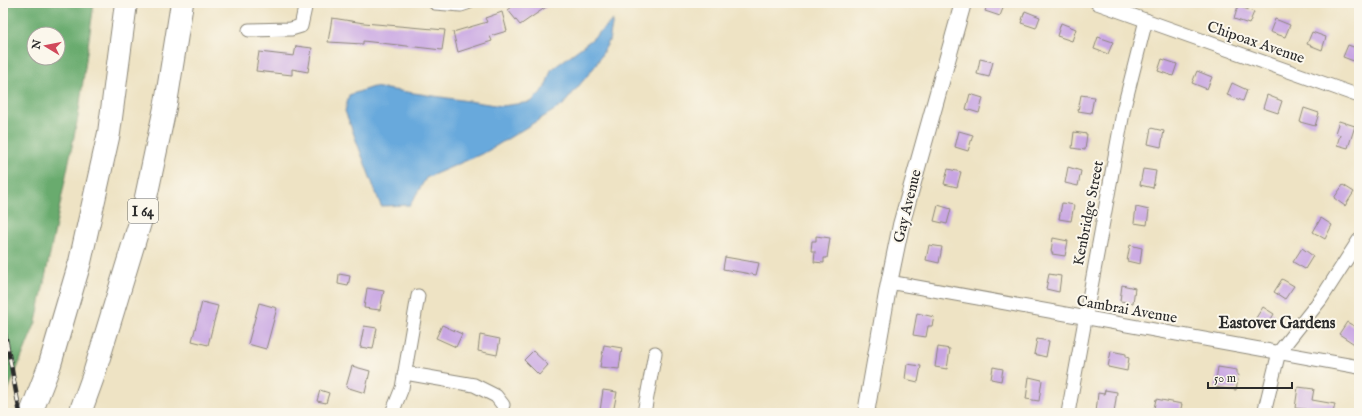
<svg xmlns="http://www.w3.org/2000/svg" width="1362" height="416" viewBox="0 0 1362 416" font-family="'IM FELL English',serif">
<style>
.forest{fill:#69ab6e;stroke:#4a6b4c;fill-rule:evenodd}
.water{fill:#68a9dc;stroke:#4a6a84}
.building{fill:#c8a5e3}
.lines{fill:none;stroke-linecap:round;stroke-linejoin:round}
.minor-casing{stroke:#8c8778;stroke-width:15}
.tertiary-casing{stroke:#8c8778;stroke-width:18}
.motorway-casing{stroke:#8c8778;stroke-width:24}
.minor{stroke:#fff;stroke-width:13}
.tertiary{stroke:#fff;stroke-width:16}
.motorway{stroke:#fff;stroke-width:22}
.rail-casing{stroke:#2b2b2b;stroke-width:4.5}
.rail{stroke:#fbf7ec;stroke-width:3;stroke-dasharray:9;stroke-linecap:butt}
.labels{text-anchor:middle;stroke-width:4;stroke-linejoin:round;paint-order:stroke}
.shield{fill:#fbf7ec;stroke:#696865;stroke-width:1}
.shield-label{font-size:14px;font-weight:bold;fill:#2b2b2b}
.street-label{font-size:15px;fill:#2b2b2b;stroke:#fbf7ec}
.neighbourhood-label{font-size:16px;font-weight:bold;fill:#2b2b2b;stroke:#fbf7ec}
</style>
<rect width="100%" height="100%" fill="#fbf7ec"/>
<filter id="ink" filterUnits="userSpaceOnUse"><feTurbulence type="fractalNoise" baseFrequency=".025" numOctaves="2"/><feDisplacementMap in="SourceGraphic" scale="8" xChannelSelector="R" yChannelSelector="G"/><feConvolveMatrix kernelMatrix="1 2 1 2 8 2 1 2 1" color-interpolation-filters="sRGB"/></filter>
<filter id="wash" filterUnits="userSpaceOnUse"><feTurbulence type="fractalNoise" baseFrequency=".012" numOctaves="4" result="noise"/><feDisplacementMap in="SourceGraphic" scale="16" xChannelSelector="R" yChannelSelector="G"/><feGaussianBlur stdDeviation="0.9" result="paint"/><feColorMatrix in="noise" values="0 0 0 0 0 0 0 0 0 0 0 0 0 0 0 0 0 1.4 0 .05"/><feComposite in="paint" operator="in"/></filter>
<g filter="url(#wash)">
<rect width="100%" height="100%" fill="#eee3c4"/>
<path class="forest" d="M3,3h91l-16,114 -42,205 -33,81zM34,34h24v24h-24z"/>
<polygon class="water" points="613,20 609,41 596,65 563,105 486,152 426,178 410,205 381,206 345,111 349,95 373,87 502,106 531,102 545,88 551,70 591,40"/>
<g id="blocks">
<g class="building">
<polygon points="517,3 552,3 520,25 508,10"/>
<polygon points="988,3 1005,3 1000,16 985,11"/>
<polygon points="1238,6 1254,12 1249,24 1234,19"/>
<polygon points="1025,11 1040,17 1036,28 1021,23"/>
<polygon points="502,12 507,31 490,36 492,41 458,52 453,32 487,22 485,18"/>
<polygon points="332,18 364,23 445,30 442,50 363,41 363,44 328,42"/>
<polygon points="1275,19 1290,25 1285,37 1270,32"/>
<polygon points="1061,23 1076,29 1072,41 1057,36"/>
<polygon points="1312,32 1326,37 1322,50 1307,44"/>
<polygon points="1098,37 1113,42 1108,54 1094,49"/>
<polygon points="1348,45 1359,49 1359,63 1343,57"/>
<polygon points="296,46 312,48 308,72 292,69 292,75 256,71 259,52 294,56"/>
<polygon points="980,59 993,62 989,77 977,74"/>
<polygon points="1162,59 1177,64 1173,76 1158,71"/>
<polygon points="1197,71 1212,77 1207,89 1192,83"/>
<polygon points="1232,83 1247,90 1243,101 1227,95"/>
<polygon points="970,94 983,98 979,113 966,109"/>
<polygon points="1081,95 1094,97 1091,113 1078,111"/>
<polygon points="1267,95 1282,101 1278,113 1263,108"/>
<polygon points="1304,108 1319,113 1315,126 1300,122"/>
<polygon points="1339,121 1355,126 1348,148 1337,145 1340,135 1335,133"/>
<polygon points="1151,128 1164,131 1161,147 1148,144"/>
<polygon points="959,131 973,135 968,151 955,147"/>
<polygon points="1074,132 1087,134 1085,150 1072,148"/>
<polygon points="1068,167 1081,171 1078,186 1065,183"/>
<polygon points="948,169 961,172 957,187 944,184"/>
<polygon points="1143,169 1156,171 1153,188 1140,185"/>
<polygon points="1343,185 1354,192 1345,206 1334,198"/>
<polygon points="1062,203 1074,205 1071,221 1059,219"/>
<polygon points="938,205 951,209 947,224 934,221"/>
<polygon points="1136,207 1149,210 1147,225 1134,223"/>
<polygon points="1321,218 1332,225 1325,239 1313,232"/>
<polygon points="816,236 830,238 827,258 824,258 824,263 814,262 815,251 811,251 812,241 816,241"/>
<polygon points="1053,238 1068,241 1065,256 1052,254 1053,252 1051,252"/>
<polygon points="929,245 942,247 939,263 926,260"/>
<polygon points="1130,245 1142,248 1140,264 1127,261"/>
<polygon points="1302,248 1313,256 1305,269 1293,262"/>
<polygon points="725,257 759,263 756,275 723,269"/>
<polygon points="339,274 350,276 348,286 338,284"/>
<polygon points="1049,274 1061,276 1059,292 1046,289"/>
<polygon points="1282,279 1294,286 1285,299 1274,292"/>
<polygon points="1122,285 1135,288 1133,303 1120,301"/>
<polygon points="367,288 384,291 380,310 364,308"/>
<polygon points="202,302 218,306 208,345 192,341"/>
<polygon points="259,303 277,308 266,349 248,344"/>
<polygon points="1263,307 1274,314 1266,328 1254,321"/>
<polygon points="917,313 934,317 932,326 928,326 926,337 913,335"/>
<polygon points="1347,322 1359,329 1359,347 1339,334"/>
<polygon points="442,325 462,334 456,347 436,338"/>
<polygon points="364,326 377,328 373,349 360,347"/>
<polygon points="480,335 500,339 497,355 478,351"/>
<polygon points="1037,339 1049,341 1046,357 1034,354"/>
<polygon points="604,345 622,348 619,369 600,367"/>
<polygon points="938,347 950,349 947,369 935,367"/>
<polygon points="533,351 548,365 539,375 524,360"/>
<polygon points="1111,351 1126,354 1126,357 1129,358 1127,371 1108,367"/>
<polygon points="907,364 921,366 918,382 905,379"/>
<polygon points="352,366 370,371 365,393 346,387"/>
<polygon points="993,367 1003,369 1001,381 991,379"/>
<polygon points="1218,367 1237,370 1237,375 1239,375 1236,390 1215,387"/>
<polygon points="1029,377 1042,380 1039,401 1026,399"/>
<polygon points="1298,387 1314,389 1312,400 1335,404 1333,413 1295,408"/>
<polygon points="320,390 329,393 326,403 317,401"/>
<polygon points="603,390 617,392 613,413 600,411"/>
<polygon points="1105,390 1117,392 1114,413 1096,413 1098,393 1104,394"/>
<polygon points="1156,399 1182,404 1180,413 1153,413"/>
</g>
</g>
</g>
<g filter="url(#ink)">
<use href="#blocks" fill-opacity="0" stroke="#8c8778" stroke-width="1"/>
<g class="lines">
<defs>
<g id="minor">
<polyline points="435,3 461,5 467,3"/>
<polyline points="1097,3 1359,96"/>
<polyline points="249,30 291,29 301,26 306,3"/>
<polyline points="889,282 1359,367"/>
<polyline points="405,373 474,385 496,396 503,405"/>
<polyline points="392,413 402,388 418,296"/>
<polyline points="644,413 655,353"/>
<polyline points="1068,413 1124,107 1146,20"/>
<polyline points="1264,413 1279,352 1321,299 1359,240"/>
</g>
<polyline id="tertiary" points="866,413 888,288 901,225 963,3"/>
<g id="motorway">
<polyline points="31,413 50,364 80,262 109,133 126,3"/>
<polyline points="80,413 93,377 142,216 166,103 182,3"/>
</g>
</defs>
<use href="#minor" class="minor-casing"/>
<use href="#tertiary" class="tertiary-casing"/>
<use href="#motorway" class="motorway-casing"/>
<use href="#minor" class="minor"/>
<use href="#tertiary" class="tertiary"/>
<use href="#motorway" class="motorway"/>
<defs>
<polyline id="rail" points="3,323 20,413"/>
</defs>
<use href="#rail" class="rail-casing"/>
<use href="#rail" class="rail"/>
</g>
</g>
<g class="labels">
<rect class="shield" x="128" y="199" width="30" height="24" rx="3"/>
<g class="shield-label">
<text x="143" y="216">I 64</text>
</g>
<g class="street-label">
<text transform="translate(1256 42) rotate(19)" y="5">Chipoax Avenue</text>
<text transform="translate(907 206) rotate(-76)" y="5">Gay Avenue</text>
<text transform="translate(1088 213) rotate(-79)" y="5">Kenbridge Street</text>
<text transform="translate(1127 309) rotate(10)" y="5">Cambrai Avenue</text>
</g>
<g class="neighbourhood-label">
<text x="1277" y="328">Eastover Gardens</text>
</g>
</g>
<rect width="1362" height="416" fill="none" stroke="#fbf7ec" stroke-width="16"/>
<g transform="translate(46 46) rotate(280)"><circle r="19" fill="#fbf7ec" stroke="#a8a59f"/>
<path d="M0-3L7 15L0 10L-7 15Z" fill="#d1495b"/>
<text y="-6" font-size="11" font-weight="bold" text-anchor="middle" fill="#2b2b2b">N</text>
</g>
<path d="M1208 382v6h84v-6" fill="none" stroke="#2b2b2b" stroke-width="2"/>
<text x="1214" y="382" font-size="12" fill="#2b2b2b" stroke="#fbf7ec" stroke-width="3" paint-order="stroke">50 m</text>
</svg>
